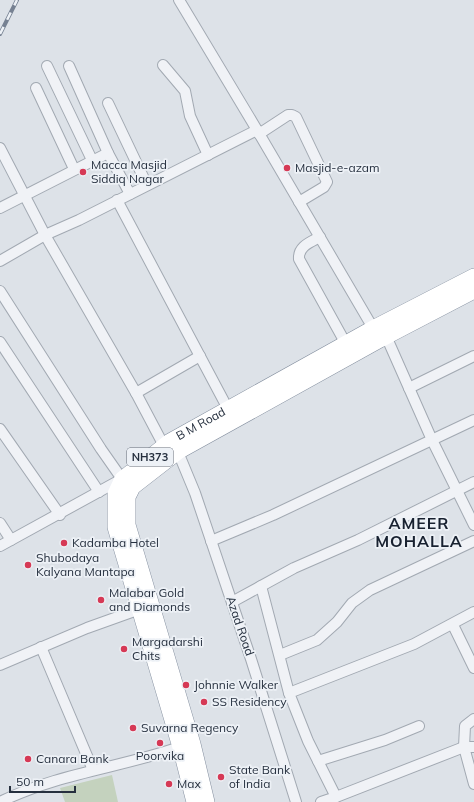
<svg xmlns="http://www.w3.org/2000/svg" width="474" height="802" viewBox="0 0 474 802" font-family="Mulish,sans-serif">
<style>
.green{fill:#c4d2be}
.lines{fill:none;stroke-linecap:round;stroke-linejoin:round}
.minor-casing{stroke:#a2a9b2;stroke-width:12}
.highway-casing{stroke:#848f9f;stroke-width:16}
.minor{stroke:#f0f2f6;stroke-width:10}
.highway{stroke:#fff;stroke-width:15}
.rail-casing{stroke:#768192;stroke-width:4}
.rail{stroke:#edf1f6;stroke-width:2.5;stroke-dasharray:8;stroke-linecap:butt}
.poi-dot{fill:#d63955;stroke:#edf1f6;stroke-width:1.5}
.labels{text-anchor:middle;stroke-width:3.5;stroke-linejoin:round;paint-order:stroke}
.shield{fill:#edf1f6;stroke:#626a76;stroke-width:1}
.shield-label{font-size:11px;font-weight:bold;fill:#26303f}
.poi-label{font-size:12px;fill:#26303f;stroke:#edf1f6;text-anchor:start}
.street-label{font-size:12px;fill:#26303f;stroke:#edf1f6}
.district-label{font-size:16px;font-weight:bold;letter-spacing:1px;fill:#182130;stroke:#edf1f6}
</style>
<rect width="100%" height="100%" fill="#dde2e8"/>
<polygon class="green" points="112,775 118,802 65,802 60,788"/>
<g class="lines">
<defs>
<g id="minor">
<polyline points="179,0 257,130"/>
<polyline points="163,65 185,91 190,116 208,155"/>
<polyline points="47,66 92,160"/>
<polyline points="69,66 108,153 130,194"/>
<polyline points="36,88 74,169"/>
<polyline points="108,103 147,185"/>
<polyline points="259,134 288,115 292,115 296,117 327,182 324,187 299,202"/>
<polyline points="0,148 45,235 136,393 164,446"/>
<polyline points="117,200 228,409"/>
<polyline points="0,208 108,153"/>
<path d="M320,237c-9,5 -22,9 -21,22l47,85"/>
<polyline points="0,261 45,235 79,220 257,130 373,328"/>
<polyline points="0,291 101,449 122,479 0,546"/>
<polyline points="386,336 432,440 474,525"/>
<polyline points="0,342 99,492"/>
<polyline points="409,388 474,356"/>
<polyline points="136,393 200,356"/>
<polyline points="0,429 60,515"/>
<polyline points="178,452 195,493 251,659 296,802"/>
<polyline points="0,523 11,540"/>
<polyline points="211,541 273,515 474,420"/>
<polyline points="261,586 289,693"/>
<polyline points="232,602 294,568 358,540 474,482"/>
<polyline points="453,625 474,668"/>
<polyline points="41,647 93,770"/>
<polyline points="280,655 317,640 337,622 352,603 370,590 474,541"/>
<polyline points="0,665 87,628 140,609"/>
<polyline points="474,719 465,726 464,747 474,784"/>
<polyline points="318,761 385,740 419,726"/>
<polyline points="336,797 464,747 474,747"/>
<path d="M0,802c59,-29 119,-34 180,-55"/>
<polyline points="321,802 336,797 308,741 289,693 414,644 474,612"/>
</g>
<g id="highway">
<path id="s1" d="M194,802l-14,-55 -65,-220v-33l7,-15 48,-38 203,-113 101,-52"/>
<polyline points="207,802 193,744 128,525 128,497 133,487 178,452 380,340 474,291"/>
</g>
</defs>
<use href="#minor" class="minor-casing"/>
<use href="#highway" class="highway-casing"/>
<use href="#minor" class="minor"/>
<use href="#highway" class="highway"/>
<defs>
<polyline id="rail" points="0,34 17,0"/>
</defs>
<use href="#rail" class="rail-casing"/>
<use href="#rail" class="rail"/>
</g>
<g class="poi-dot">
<circle cx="287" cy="168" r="4"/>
<circle cx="83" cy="172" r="4"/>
<circle cx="64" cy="543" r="4"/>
<circle cx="28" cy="565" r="4"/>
<circle cx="101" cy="600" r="4"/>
<circle cx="124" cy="649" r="4"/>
<circle cx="186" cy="685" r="4"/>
<circle cx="204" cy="702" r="4"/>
<circle cx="133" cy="728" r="4"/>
<circle cx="160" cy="743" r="4"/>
<circle cx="28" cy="759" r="4"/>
<circle cx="221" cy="777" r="4"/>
<circle cx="169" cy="784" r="4"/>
</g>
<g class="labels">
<rect class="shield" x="127" y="448" width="46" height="18" rx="3"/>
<g class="shield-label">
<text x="150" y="461">NH373</text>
</g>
<g class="poi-label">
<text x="91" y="169">Macca Masjid<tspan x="91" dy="14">Siddiq Nagar</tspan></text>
<text x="295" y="172">Masjid-e-azam</text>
<text x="72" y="547">Kadamba Hotel</text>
<text x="36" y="562">Shubodaya<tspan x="36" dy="14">Kalyana Mantapa</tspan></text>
<text x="109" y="597">Malabar Gold<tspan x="109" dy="14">and Diamonds</tspan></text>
<text x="132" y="646">Margadarshi<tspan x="132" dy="14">Chits</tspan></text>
<text x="194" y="689">Johnnie Walker</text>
<text x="212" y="706">SS Residency</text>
<text x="141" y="732">Suvarna Regency</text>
<text x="160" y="760" text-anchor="middle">Poorvika</text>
<text x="36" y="763">Canara Bank</text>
<text x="229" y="774">State Bank<tspan x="229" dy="14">of India</tspan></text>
<text x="177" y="788">Max</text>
</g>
<g class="street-label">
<text dy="4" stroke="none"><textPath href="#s1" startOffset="432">B M Road</textPath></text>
<text transform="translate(240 626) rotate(71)" y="4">Azad Road</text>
</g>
<g class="district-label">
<text x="419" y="529">AMEER<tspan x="419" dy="18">MOHALLA</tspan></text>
</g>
</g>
<path d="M10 786v6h65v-6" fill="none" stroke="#26303f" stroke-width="2"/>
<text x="16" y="786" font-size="12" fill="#26303f" stroke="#edf1f6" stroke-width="3" paint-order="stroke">50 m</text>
</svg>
